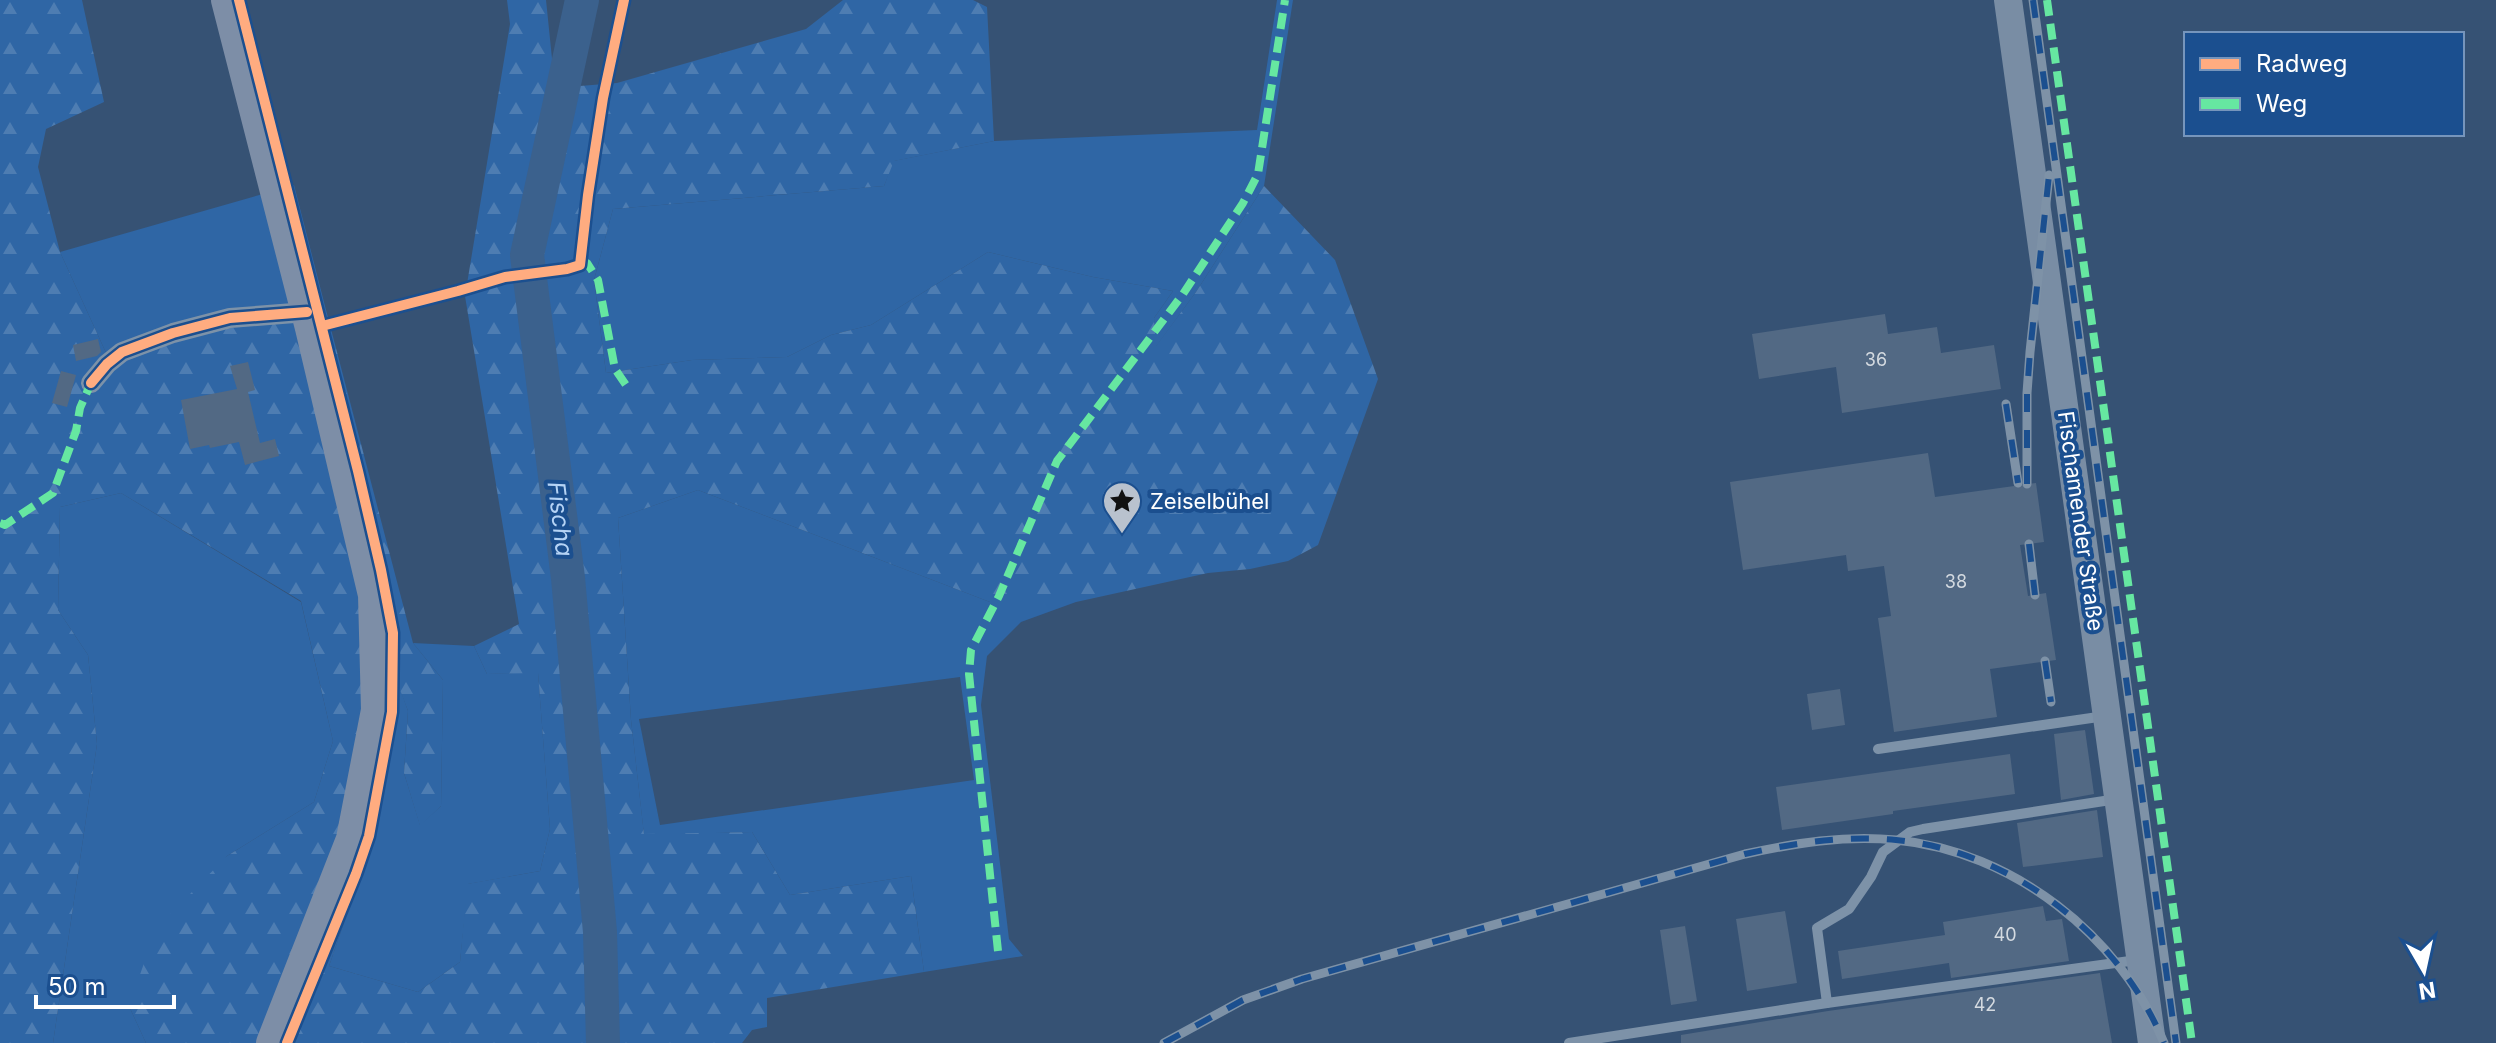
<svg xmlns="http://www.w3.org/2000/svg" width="2496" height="1043" viewBox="0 0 2496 1043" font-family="Inter,sans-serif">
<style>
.grass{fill:#2f66a5;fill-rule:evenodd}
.forest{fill:url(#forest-firs)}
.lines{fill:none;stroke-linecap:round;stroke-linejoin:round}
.river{stroke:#3b618d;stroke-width:34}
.building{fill:#526984}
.service{stroke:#7d92a8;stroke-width:10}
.minor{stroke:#7d92a8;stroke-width:20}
.secondary{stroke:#798da4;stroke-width:28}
.primary{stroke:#7d8ea7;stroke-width:32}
.rail-casing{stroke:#7e92a7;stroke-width:9}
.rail{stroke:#1b4f8f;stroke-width:6;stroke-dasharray:18;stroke-linecap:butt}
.quiet{stroke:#66e7a1;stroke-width:8;stroke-dasharray:16 8;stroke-linecap:butt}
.cycleway-casing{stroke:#1b4f8f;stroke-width:15}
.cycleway{stroke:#ffac80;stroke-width:10}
.labels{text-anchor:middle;stroke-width:8;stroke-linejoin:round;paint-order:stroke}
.number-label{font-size:18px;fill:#d4dae0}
.poi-label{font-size:22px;fill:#fff;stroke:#1b4f8f;text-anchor:start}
.street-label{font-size:22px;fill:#fff;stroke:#1b4f8f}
.water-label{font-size:24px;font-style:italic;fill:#b5d3f5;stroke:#1b4f8f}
</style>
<defs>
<pattern id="forest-firs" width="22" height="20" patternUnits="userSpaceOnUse" patternTransform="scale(2)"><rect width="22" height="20" fill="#2f66a5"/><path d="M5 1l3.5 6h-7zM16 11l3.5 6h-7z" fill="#4e7db2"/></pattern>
</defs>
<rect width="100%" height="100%" fill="#365274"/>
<g class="grass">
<polygon points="1277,0 1293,0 1264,186 1196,292 1155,348 1154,318 1173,291 1093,277 988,252 871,325 831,335 787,357 692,360 606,373 594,280 613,209 884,186 893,161 994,141 1257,130"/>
<polygon points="294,185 326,310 174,339 112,366 60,252"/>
<path d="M698,490l292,112h86l-55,20 -34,34 -6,49 28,234 14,17 -99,16 -13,-96 -121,19 -38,-63 -108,3 -13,-115 -13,-202zM960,677l14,103 -314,45 -21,-106z"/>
<polygon points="121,493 301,602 333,741 314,802 227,856 129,1006 146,1043 53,1043 97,744 88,655 58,610 60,507"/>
<polygon points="413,643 474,646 487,674 538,672 550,829 540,871 468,884 460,962 418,992 329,966 375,833 399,685 408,711 404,773 420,825 441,806 443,680"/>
</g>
<polygon class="forest" points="0,0 82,0 104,102 46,129 38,167 60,252 112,366 174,339 326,310 413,643 443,680 441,806 420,826 404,773 408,711 399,687 375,833 329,966 418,992 460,962 467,884 540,871 550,829 538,673 487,674 474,646 519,624 465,296 510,24 507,0 546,0 555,88 617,83 806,29 843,0 973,0 987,7 994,141 894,161 884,186 613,209 594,280 606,373 692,360 787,357 831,335 871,325 988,252 1093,277 1173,291 1154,318 1156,346 1196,292 1264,186 1335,260 1378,379 1318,545 1288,561 1250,569 1208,573 1076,602 990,602 698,490 618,518 631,720 644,834 752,832 790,895 911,876 924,972 767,998 767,1027 752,1030 742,1043 146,1043 129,1006 156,929 227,856 314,802 333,741 301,601 121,493 60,507 58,610 88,655 97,744 53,1043 0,1043"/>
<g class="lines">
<polyline class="river" points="582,0 527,255 568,578 600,932 603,1043"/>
</g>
<g class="building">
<polygon points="1885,314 1888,334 1937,327 1941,353 1994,345 2001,389 1842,413 1836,367 1759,379 1752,334"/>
<polygon points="98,339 101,352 97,356 76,361 73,345"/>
<polygon points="248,362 255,390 248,392 260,443 275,439 279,456 245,465 239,442 210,448 209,445 190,449 181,400 237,389 230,366"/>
<polygon points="61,371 76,375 67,407 52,403"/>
<polygon points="1928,453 1935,497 2036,483 2044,542 2020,545 2028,596 2046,593 2056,660 1990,669 1997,717 1894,732 1878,618 1891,616 1884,566 1848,571 1846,555 1743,570 1730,482"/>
<polygon points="1840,689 1845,725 1812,730 1807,694"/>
<polygon points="2085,730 2094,794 2061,800 2054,734"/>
<polygon points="2010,754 2015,794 1893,811 1893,814 1782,830 1776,787"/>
<polygon points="2097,810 2103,857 2023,867 2017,823"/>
<polygon points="2043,906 2046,921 2062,919 2069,961 1951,978 1949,963 1842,979 1838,951 1945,935 1943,922"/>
<polygon points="1785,911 1797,983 1747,991 1736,919"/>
<polygon points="1685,926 1697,1001 1671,1005 1660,930"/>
<polygon points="2100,973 2112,1043 1681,1043 1681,1035 1828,1011"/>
</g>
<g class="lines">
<g class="service">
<polyline points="1878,749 2105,716"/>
<polyline points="2117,799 1923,829 1910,832 1883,852 1871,877 1849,909 1817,928 1827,1003 2137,960"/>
<polyline points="1569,1043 1827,1003"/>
</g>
<polyline class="minor" points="91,383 107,364 122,352 173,333 230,318 307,312"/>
<polyline class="secondary" points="2008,0 2152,1043"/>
<polyline class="primary" points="227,0 311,328 374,595 377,710 352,839 272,1043"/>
<defs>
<g id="rail">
<polyline points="2033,0 2176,1043"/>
<polyline points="2006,404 2018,483"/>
<polyline points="2027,484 2027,393 2030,352 2049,175"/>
<polyline points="2029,544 2035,595"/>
<polyline points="2045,661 2051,702"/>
<path d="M1164,1043l79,-43 59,-21 443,-125c50,-11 100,-19 151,-14 116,11 224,95 268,203"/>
</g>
</defs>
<use href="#rail" class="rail-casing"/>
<use href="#rail" class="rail"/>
<g class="quiet">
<polyline points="2047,0 2192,1043"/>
<polyline points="581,261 587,263 598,280 615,369 628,388"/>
<polyline points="0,523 5,525 53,493 76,431 80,408 91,383"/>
<polyline points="998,951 969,674 971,650 999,596 1057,461 1183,294 1243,203 1258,174 1285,0"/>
</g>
<defs>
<g id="cycleway">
<polyline points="239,0 358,471 381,570 393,633 392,712 369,836 356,874 287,1043"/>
<polyline points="322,326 458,291 505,277 567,269 580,265 588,195 603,98 624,0"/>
<polyline points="91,383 107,364 122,352 173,333 230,318 307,312"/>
</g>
</defs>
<use href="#cycleway" class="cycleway-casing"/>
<use href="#cycleway" class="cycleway"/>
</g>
<defs>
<symbol id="sight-pin" viewBox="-11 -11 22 30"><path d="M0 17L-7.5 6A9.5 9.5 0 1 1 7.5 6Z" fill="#b9c2ce" stroke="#1b4f8f"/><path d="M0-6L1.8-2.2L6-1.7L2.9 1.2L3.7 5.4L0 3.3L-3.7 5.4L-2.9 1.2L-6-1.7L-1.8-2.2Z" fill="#111"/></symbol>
</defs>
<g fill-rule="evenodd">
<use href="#sight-pin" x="1100" y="479" width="44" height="60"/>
</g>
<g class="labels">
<g class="number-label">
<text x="1876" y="366">36</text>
<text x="1956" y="588">38</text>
<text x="2005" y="941">40</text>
<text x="1985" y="1011">42</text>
</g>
<g class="poi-label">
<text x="1150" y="509">Zeiselbühel</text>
</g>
<g class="street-label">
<text transform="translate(2081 521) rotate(82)" y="8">Fischamender Straße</text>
</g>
<g class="water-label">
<text transform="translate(560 519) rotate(83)" y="8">Fischa</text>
</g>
</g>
<rect x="2184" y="32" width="280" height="104" fill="#1b4f8f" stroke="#7695bc" stroke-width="2"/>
<rect x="2200" y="58" width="40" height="12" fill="#ffac80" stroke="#7695bc" stroke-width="2"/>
<text x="2256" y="72" font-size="24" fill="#ffffff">Radweg</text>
<rect x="2200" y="98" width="40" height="12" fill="#66e7a1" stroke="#7695bc" stroke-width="2"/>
<text x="2256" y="112" font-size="24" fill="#ffffff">Weg</text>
<g transform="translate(2424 971) rotate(171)" stroke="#1b4f8f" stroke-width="6" paint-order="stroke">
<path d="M0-6L14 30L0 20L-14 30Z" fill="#ffffff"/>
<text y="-12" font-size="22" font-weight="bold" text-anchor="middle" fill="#ffffff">N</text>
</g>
<path d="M36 995v12h138v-12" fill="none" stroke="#ffffff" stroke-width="4"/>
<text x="48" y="995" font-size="24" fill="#ffffff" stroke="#1b4f8f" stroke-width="6" paint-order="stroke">50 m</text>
</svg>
